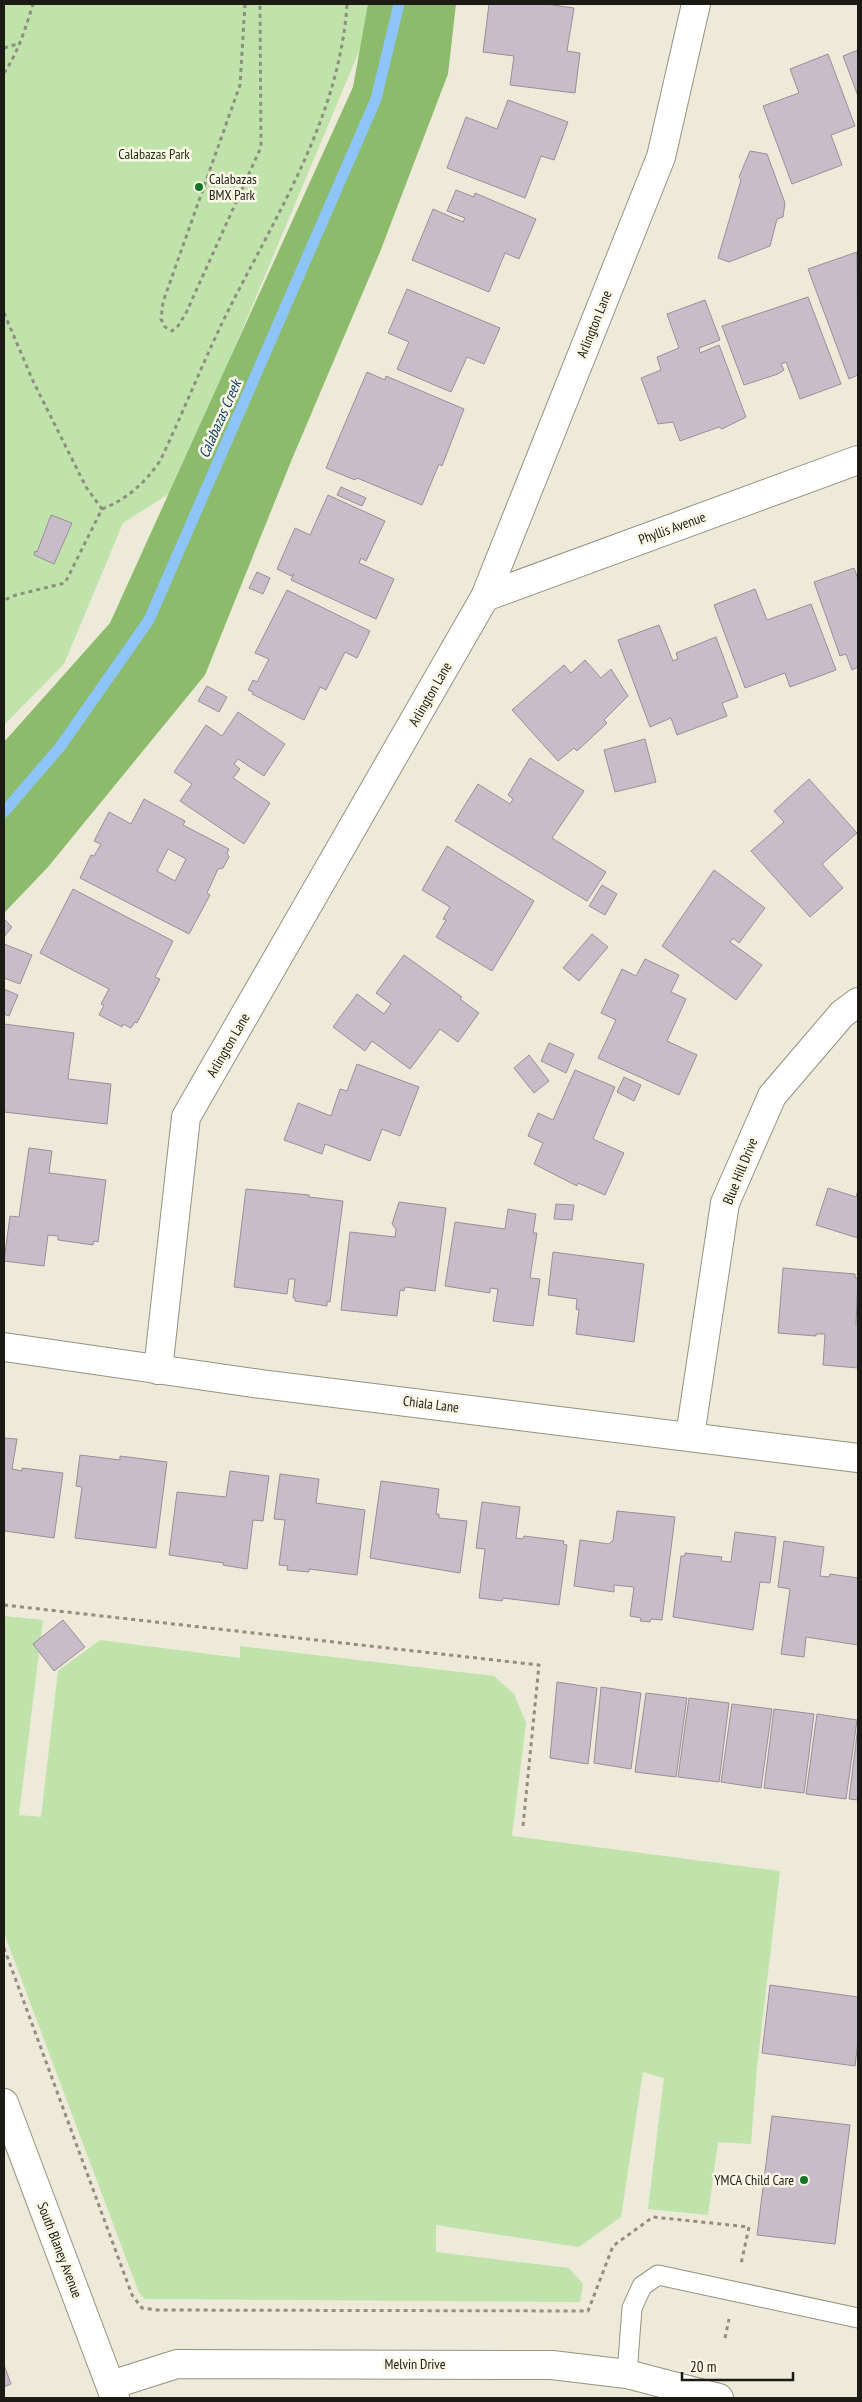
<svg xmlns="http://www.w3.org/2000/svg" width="862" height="2402" viewBox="0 0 862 2402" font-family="'PT Sans Narrow',sans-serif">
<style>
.green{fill:#c0e3ab}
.forest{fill:#8cbb6c}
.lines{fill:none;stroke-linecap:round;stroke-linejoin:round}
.stream{stroke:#8dc4f9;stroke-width:11}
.building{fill:#c9bcc9;stroke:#9b8e9a;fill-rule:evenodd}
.service-casing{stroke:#959282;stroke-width:21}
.minor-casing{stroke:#959282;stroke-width:30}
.tertiary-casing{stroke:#959282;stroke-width:30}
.path{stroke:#908e82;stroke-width:3;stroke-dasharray:4 4;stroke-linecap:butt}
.service{stroke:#fff;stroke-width:19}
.minor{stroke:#fff;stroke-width:28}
.tertiary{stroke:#fff;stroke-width:28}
.poi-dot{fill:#117526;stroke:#fbf7e6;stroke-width:2}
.labels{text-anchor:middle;stroke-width:5;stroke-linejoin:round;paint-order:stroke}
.park-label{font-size:14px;fill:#1c2f0e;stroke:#fbf7e6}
.poi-label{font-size:14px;fill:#1b1a14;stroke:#fbf7e6;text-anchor:start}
.street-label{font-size:14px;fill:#1b1a14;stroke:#fbf7e6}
.water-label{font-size:15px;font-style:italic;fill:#093e68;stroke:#fbf7e6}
</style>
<rect width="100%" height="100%" fill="#edead9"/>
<g class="green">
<polygon points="4,4 379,4 175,490 123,523 64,664 4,725"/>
<polygon points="4,1616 43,1620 19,1815 41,1817 58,1671 100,1640 240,1658 240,1646 494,1676 514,1694 526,1723 512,1836 780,1871 757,2067 751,2144 718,2142 708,2215 648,2209 664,2078 643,2072 621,2217 579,2247 436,2225 436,2252 569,2268 583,2284 580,2302 145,2299 139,2293 4,1933"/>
</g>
<polygon class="forest" points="368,4 456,4 448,74 380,252 292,459 205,675 48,867 4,913 4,742 110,623 353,87"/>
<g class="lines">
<polyline class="stream" points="4,812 60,747 149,620 376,99 399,4"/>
</g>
<g class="building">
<polygon points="489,4 546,4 574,8 567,51 580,53 575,93 510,85 514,56 483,52"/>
<polygon points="858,50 858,96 843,56"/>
<polygon points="828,54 855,126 831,135 842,165 792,184 763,106 799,93 790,69"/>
<polygon points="508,100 568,122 554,160 541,156 525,198 447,168 466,117 497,129"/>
<polygon points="750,151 767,154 785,203 783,217 777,219 770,246 729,262 718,258 741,180 739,177"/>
<polygon points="456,190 474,197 475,193 536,219 519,259 505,253 489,292 412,260 433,209 463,222 465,218 447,211"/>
<polygon points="857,252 858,375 849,379 808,269"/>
<polygon points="407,289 500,328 484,364 467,357 451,392 397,369 409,342 388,333"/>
<polygon points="808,297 841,384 800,399 786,362 781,364 784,370 778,374 744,385 722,326"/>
<polygon points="705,300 720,340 699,348 700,353 719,345 746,417 722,429 719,427 680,441 673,422 658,424 641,378 661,370 657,357 679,348 667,314"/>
<polygon points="367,372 385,380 386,376 464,409 442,466 439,464 422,505 357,478 355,480 326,468"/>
<polygon points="341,487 366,498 362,506 337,495"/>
<polygon points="328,495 385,521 366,561 361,558 359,563 394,579 376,619 291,580 294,574 291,576 277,569 295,528 310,535"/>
<polygon points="51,515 72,523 54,564 34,555 35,551 37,552"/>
<polygon points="854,568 858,579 858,667 852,670 846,654 840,656 814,582"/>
<polygon points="257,572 270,578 263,594 249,588"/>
<polygon points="755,589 767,620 811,604 836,670 790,687 785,673 745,688 714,605"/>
<polygon points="287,590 370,631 357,658 345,652 326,690 320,687 304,720 252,694 253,692 248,690 253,680 257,682 269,659 255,653"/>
<polygon points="659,625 673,661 678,659 676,653 716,637 738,697 722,703 727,716 677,735 671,718 650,727 618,640"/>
<polygon points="585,660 601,678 611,669 628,696 604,720 607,723 577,751 574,748 558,761 512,710 564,665 571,673"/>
<polygon points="207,686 227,697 219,712 198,701"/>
<polygon points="238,712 285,744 264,776 238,759 234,764 240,769 233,778 270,803 244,844 180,801 192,784 174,772 206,725 222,736"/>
<polygon points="645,739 656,782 615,792 604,750"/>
<polygon points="530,758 584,791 552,838 606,872 587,901 455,821 478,784 510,804 513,799 508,795"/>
<polygon points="809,779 857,833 822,864 843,888 810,917 751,851 784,822 774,811"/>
<path d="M144,799l41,22 -2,4 46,24 -2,4 2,4 -6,11 -5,1 -11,24 3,2 -21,39 -109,-56 11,-23 3,1 7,-12 -7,-3 15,-29 22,12zM168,849l18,10 -11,22 -18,-10z"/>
<polygon points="447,846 534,901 492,971 436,937 446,920 443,919 450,907 422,890"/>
<polygon points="714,870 765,908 739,943 733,938 730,942 762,965 736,1000 662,946"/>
<polygon points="602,885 617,894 605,915 589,906"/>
<polygon points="73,889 173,941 155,977 160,979 137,1023 135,1022 131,1028 123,1024 122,1027 99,1015 104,1005 101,1004 109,989 40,953"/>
<polygon points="4,919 12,927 4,937"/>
<polygon points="592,934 608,947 579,981 563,968"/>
<polygon points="4,944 32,955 20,984 4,978"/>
<polygon points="404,955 462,997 460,999 479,1013 458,1042 440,1029 410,1069 372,1041 365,1051 333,1027 357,994 384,1014 391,1004 376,993"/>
<polygon points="645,959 679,975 671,992 686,999 667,1041 697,1055 679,1095 598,1058 616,1020 601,1013 622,969 636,976"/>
<polygon points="4,989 18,995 9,1016 4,1014"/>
<polygon points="4,1024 74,1033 68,1079 111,1084 107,1124 4,1112"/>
<polygon points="549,1043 574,1054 566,1073 541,1061"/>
<polygon points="529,1055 549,1081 534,1093 514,1068"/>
<polygon points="357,1064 419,1087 400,1136 382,1129 370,1161 325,1144 322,1154 284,1140 298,1103 331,1116 340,1089 347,1091"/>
<polygon points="575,1070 615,1087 593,1139 624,1153 605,1195 578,1183 577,1186 534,1164 543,1143 528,1136 538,1113 553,1120"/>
<polygon points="624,1077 641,1085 634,1101 617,1092"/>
<polygon points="29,1148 52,1151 49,1173 106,1180 98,1242 94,1241 93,1245 58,1240 58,1236 48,1235 44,1266 4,1261 10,1216 19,1217"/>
<polygon points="828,1188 856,1197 858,1190 858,1238 816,1225"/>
<polygon points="246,1189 309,1195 309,1197 343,1201 330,1302 327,1301 327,1306 295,1301 295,1298 293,1298 295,1279 289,1279 287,1294 234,1287"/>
<polygon points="399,1202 446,1208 435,1291 405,1287 404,1291 400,1290 397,1316 341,1310 350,1232 395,1237 396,1229 392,1224"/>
<polygon points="556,1204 574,1205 572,1220 554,1219"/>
<polygon points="508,1209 536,1214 533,1233 537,1233 530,1278 540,1279 533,1326 493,1321 498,1289 490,1288 490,1293 445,1286 455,1222 505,1229"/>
<polygon points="553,1252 644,1264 634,1342 576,1334 579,1310 576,1309 577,1299 548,1295"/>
<polygon points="783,1268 855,1274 855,1278 858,1278 856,1325 858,1325 858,1368 823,1365 825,1334 816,1334 816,1336 778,1333"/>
<polygon points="4,1438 17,1439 12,1469 22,1471 22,1468 63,1473 54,1538 5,1531 4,1535"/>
<polygon points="80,1455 120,1460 120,1456 167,1462 156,1548 75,1538 82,1487 76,1486"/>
<polygon points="230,1471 269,1476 263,1521 253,1520 247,1569 223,1565 224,1563 169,1555 177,1492 226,1497"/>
<polygon points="280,1474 319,1479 316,1503 365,1510 357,1575 309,1569 309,1572 287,1570 288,1566 279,1565 285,1520 274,1519"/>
<polygon points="381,1481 439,1489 436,1514 439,1514 439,1518 467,1521 460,1573 370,1558"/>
<polygon points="482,1502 520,1507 516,1538 523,1539 524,1536 564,1541 563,1544 567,1545 559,1605 503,1598 502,1601 479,1598 485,1549 476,1548"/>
<polygon points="617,1511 675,1517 662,1620 651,1619 650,1622 640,1621 641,1618 630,1616 634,1587 614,1585 614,1592 574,1586 580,1540 609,1544 613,1540"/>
<polygon points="735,1532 776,1537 770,1583 760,1582 753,1630 673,1617 681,1556 685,1556 685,1553 722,1557 721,1561 731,1562"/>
<polygon points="784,1541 824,1547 820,1576 829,1577 830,1574 858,1578 858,1645 806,1637 804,1657 781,1654 790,1589 778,1587"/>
<polygon points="63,1620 85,1647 54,1671 33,1644"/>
<polygon points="557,1682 597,1688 588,1764 550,1758"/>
<polygon points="601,1687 641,1693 631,1769 594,1763"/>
<polygon points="646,1693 687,1698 676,1777 635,1772"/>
<polygon points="689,1698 729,1703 719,1782 678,1777"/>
<polygon points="732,1704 772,1709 761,1788 721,1782"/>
<polygon points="774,1709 814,1714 804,1793 764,1788"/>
<polygon points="817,1714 857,1720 846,1799 806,1794"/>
<polygon points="858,1726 858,1800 849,1799"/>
<polygon points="770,1985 858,1997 858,2041 855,2066 762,2053"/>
<polygon points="772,2116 850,2125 835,2244 757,2235"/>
<polygon points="4,2365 11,2384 4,2387"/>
</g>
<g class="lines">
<defs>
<polyline id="service" points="627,2374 632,2308 642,2286 658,2275 858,2318"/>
<g id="minor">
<polyline points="485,597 858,460"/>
<polyline points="4,1347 261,1384 858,1458"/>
<polyline points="158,1370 186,1117 485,597 661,157 696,4"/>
<polyline points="690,1436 725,1203 772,1096 842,1014 858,1002"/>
<polyline points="111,2385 177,2364 552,2365 627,2374 719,2398"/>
</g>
<polyline id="tertiary" points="4,2103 115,2398"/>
</defs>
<use href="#service" class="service-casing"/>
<use href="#minor" class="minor-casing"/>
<use href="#tertiary" class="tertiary-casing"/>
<g class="path">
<polyline points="245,4 240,85 163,302 161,319 165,327 172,331 178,326 186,313 261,147 260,4"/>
<polyline points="4,48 17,44"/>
<path d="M4,73c14,-20 22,-46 29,-69"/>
<polyline points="4,313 33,381 86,487 102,509 65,583 16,595 4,600"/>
<path d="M102,509c25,-10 42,-25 58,-48 24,-50 44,-102 69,-152 49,-97 111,-194 118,-305"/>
<polyline points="4,1605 539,1665 523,1826"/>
<polyline points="4,1948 132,2295 142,2308 157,2310 588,2311 613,2246 653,2217 749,2227 741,2264"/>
<polyline points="725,2338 729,2319"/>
</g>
<use href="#service" class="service"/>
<use href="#minor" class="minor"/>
<use href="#tertiary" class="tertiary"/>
</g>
<g class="poi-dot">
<circle cx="199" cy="187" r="5"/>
<circle cx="804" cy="2180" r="5"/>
</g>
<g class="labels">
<g class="park-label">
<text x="154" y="159">Calabazas Park</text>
</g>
<g class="poi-label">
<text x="209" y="184">Calabazas<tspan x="209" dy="16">BMX Park</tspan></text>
<text x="794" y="2185" text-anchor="end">YMCA Child Care</text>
</g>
<g class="street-label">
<text transform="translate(594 324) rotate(-68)" y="5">Arlington Lane</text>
<text transform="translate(672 528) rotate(-20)" y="5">Phyllis Avenue</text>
<text transform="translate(430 694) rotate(-60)" y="5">Arlington Lane</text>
<text transform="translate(228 1045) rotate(-60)" y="5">Arlington Lane</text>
<text transform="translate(740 1171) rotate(-68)" y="5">Blue Hill Drive</text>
<text transform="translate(431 1404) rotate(7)" y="5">Chiala Lane</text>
<text transform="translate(60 2250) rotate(69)" y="5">South Blaney Avenue</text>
<text x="415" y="2369">Melvin Drive</text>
</g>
<g class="water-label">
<text transform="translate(220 419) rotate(-66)" y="5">Calabazas Creek</text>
</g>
</g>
<rect width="862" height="2402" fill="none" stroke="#1b1a14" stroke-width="10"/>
<path d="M682 2372v8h111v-8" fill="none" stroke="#1b1a14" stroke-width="2.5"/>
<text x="690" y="2372" font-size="15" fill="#1b1a14" stroke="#fbf7e6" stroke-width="4" paint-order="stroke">20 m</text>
</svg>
